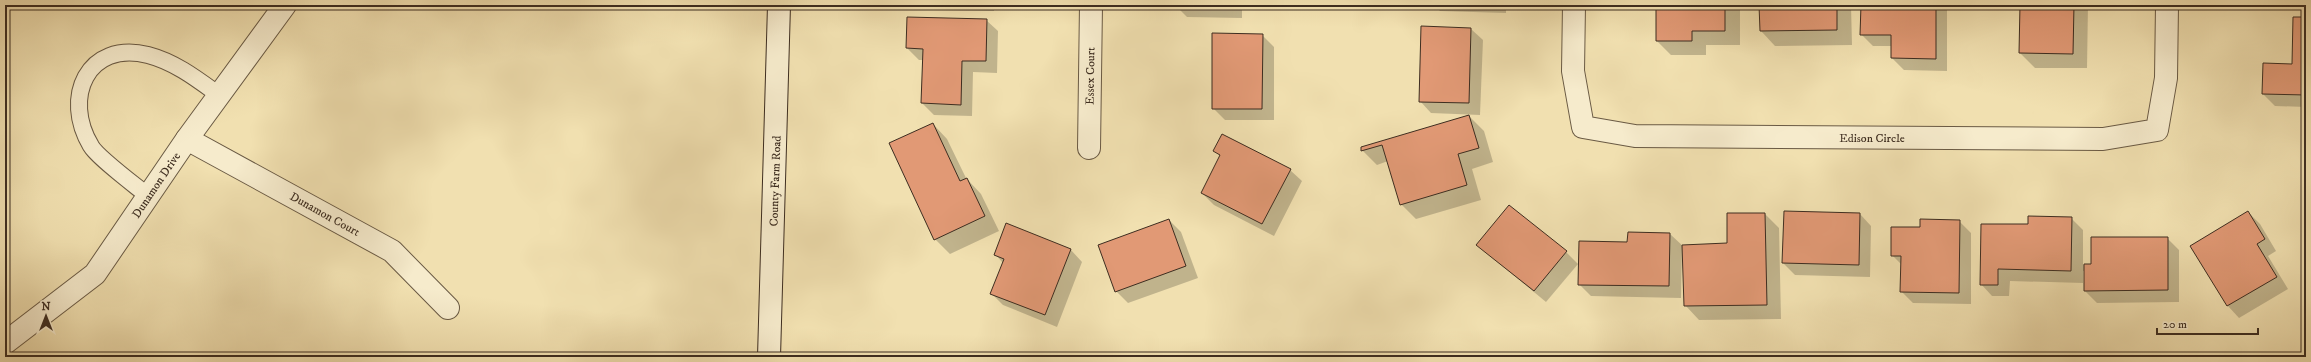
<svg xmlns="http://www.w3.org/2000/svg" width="2311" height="362" viewBox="0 0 2311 362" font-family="'IM FELL DW Pica',serif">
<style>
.shadow{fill:#0003}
.building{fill:#e19975;stroke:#3d2d20}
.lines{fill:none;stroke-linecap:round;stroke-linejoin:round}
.lane-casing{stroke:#6a5a44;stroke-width:18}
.street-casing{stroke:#6a5a44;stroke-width:24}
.secondary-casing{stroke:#3d2d20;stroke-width:24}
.lane{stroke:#f6ebcc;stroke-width:16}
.street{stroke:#f6ebcc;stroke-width:22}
.secondary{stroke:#f6ebcc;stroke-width:22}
.labels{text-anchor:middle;stroke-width:4;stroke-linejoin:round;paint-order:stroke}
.street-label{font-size:12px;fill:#3d2d20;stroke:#f6ebcc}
</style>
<rect width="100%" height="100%" fill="#f1e0b0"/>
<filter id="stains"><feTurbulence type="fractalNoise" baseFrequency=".005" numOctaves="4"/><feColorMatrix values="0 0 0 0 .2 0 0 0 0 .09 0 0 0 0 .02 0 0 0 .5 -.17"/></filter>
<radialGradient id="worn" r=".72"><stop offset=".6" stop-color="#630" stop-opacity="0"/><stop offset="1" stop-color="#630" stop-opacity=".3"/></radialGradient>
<g class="shadow">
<polygon points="930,5 994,5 994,11 935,10"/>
<polygon points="1175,5 1242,5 1242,18 1187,17"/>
<polygon points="1434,5 1506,5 1506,13 1440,11"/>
<polygon points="1657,5 1740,5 1740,45 1706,45 1706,55 1671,55 1657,41"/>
<polygon points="1760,5 1851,5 1852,45 1775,46 1761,31"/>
<polygon points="1862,5 1947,5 1947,71 1904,70 1892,58 1892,46 1873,46 1861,34"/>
<polygon points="2021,5 2088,5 2087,68 2035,68 2020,53"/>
<polygon points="2306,18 2306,107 2275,106 2263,94 2264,64 2293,65"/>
<polygon points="986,20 998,31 997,73 973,72 972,116 934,115 922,103 923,60 919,60 907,48"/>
<polygon points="1422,27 1471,29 1483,40 1480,115 1431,113 1420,101"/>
<polygon points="1262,35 1274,47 1274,120 1225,120 1213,108"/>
<polygon points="1469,116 1484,131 1493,162 1472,169 1481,200 1416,219 1401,204 1388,161 1377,165 1362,150"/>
<polygon points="933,124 947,139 966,178 981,194 999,231 950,254 935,239"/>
<polygon points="1215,151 1290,170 1302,181 1274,236 1214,205 1202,193 1221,157"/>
<polygon points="2248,212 2260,224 2276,251 2268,256 2288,289 2239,318 2228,306 2192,246"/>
<polygon points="1765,214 1779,228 1781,319 1699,320 1685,305 1684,248 1682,248 1681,298 1591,296 1579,284 1628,243 1670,234 1684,247 1728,244"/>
<polygon points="1860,214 1871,226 1870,277 1795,275 1783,263"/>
<polygon points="2071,218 2083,230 2083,265 2092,265 2167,238 2179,250 2179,302 2097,303 2085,291 2085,271 2083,271 2083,283 2010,281 2009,296 1992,296 1981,284 2029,225"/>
<polygon points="1169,220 1181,232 1198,278 1128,303 1116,291"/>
<polygon points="1959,221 1971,233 1971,304 1913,303 1901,291 1902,265 1892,255"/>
<polygon points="1477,245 1566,252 1578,264 1546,302"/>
<polygon points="1071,250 1082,262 1057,327 1003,305 991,293 1003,263 995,254"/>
</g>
<g class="building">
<polygon points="1174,5 1231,5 1231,6"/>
<polygon points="1656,5 1725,5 1725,31 1692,31 1692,41 1656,41"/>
<polygon points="1759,5 1837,5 1837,30 1760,31"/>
<polygon points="1861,5 1936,5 1936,59 1891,58 1891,35 1860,35"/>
<polygon points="2020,5 2074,5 2073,54 2019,53"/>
<polygon points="907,17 987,19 986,61 962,61 961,105 921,103 923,49 906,48"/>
<polygon points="2293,17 2306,17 2306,95 2262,94 2263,63 2292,64"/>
<polygon points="1421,26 1471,28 1469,103 1419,102"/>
<polygon points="1212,33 1263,34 1262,109 1212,109"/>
<polygon points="1469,115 1479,148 1458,154 1467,185 1400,205 1382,145 1361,151 1361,147"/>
<polygon points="933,123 960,181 967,178 985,216 934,240 889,143"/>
<polygon points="1222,134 1291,169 1262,224 1201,193 1220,155 1213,151"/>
<polygon points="1509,205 1567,251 1534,291 1476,245"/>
<polygon points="1784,211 1860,213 1859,265 1782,263"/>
<polygon points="2248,211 2265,239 2257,244 2277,277 2227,306 2190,246"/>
<polygon points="1727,213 1765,213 1767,305 1684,306 1682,245 1727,243"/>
<polygon points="2028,216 2072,217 2071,271 1998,269 1998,285 1980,285 1981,224 2028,224"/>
<polygon points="1169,219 1186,266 1115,292 1098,245"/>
<polygon points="1920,219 1960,220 1959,293 1900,292 1901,256 1891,256 1891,227 1920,227"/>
<polygon points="1006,223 1071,249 1045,315 990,294 1004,259 994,255"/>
<polygon points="1628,232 1670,233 1669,286 1578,285 1579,241 1627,242"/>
<polygon points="2091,237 2168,237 2168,290 2084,291 2084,264 2091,264"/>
</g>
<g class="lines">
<defs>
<path id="lane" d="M148,196c-12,-10 -51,-39 -57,-50 -29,-48 -4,-106 57,-91 27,7 49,24 71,40"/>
<g id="street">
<polyline points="1574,5 1573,71 1583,127 1635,136 2103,139 2157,130 2166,78 2167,5"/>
<polyline points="187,139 392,251 448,308"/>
<polyline points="1089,148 1091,5"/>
<polyline points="5,343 95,274 187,139 285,5"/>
</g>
<polyline id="secondary" points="769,357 779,5"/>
</defs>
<use href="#lane" class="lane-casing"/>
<use href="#street" class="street-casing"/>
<use href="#secondary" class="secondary-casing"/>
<use href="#lane" class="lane"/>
<use href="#street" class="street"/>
<use href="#secondary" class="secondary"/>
</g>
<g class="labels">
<g class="street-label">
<text transform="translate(1090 76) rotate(-89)" y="4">Essex Court</text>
<text x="1872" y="142">Edison Circle</text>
<text transform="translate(775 181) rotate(-88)" y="4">County Farm Road</text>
<text transform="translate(156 185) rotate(-56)" y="4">Dunamon Drive</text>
<text transform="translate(325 214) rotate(29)" y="4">Dunamon Court</text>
</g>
</g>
<rect width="2311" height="362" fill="none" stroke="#f1e0b0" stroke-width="20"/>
<rect x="6" y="6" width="2299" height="350" fill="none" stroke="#3d2d20" stroke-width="2"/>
<rect x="10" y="10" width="2291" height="342" fill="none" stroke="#3d2d20"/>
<g transform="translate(46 316)" stroke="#f6ebcc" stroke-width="3" paint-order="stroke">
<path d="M0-3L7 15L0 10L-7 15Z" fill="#3d2d20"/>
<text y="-6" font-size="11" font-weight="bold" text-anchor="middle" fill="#3d2d20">N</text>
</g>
<path d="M2157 328v6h101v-6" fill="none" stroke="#3d2d20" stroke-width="2"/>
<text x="2163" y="328" font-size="12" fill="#3d2d20" stroke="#f6ebcc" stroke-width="3" paint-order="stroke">20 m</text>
<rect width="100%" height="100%" filter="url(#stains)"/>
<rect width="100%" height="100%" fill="url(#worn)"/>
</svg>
